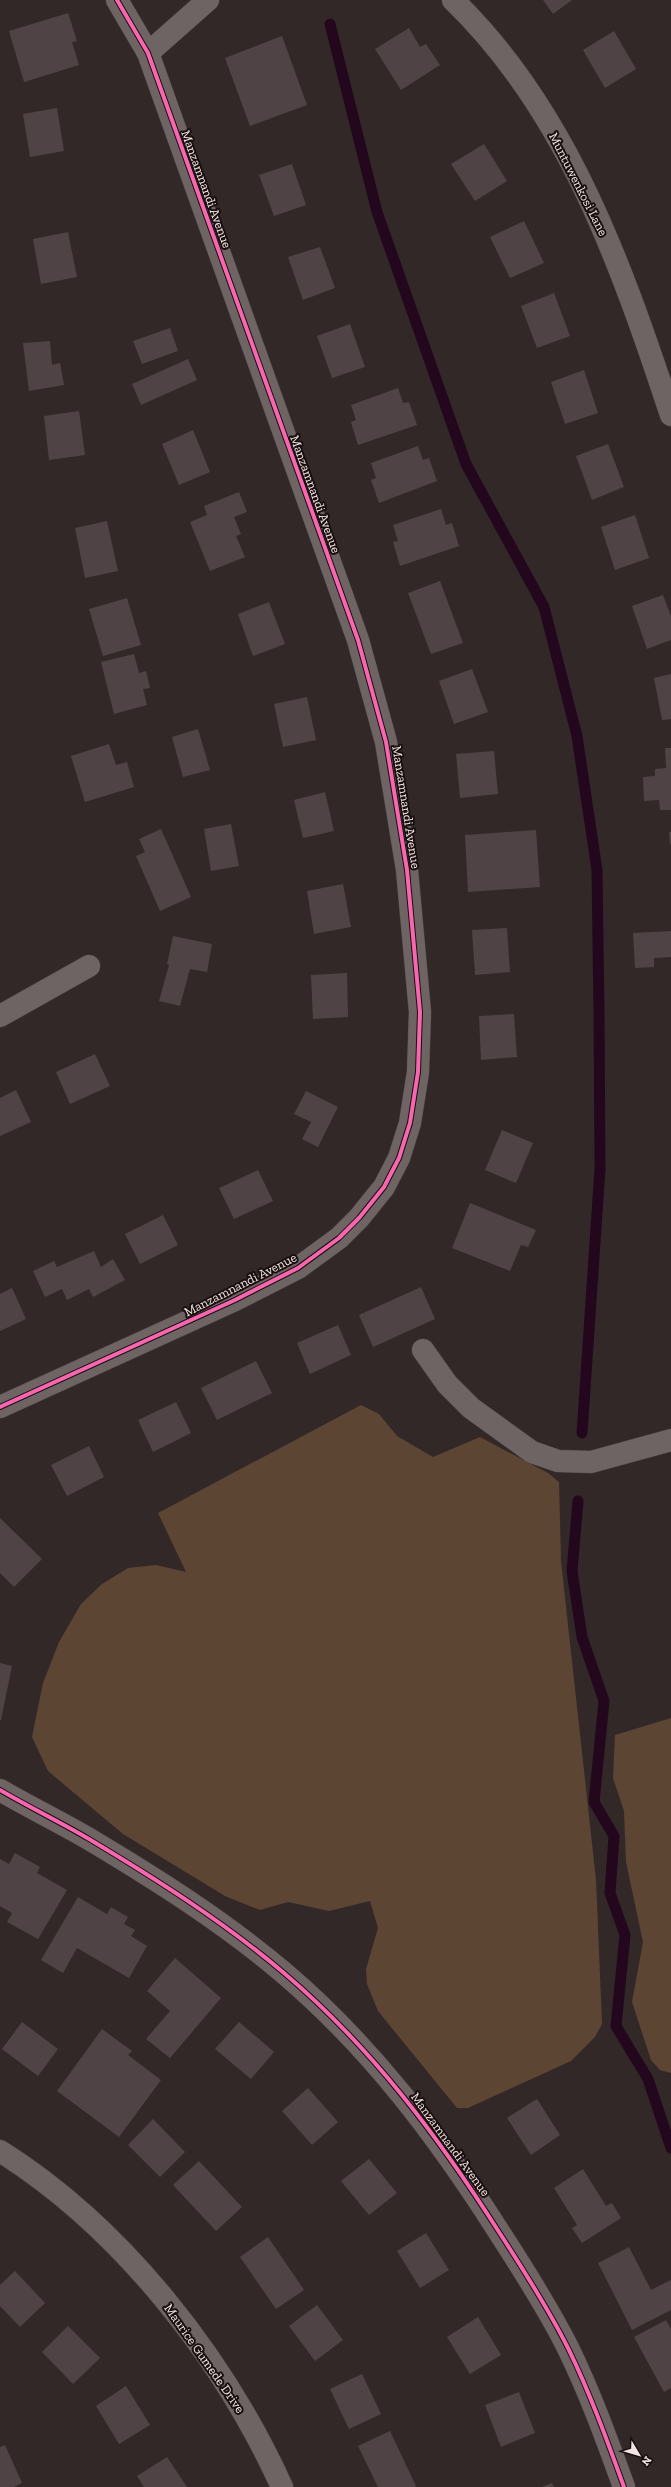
<svg xmlns="http://www.w3.org/2000/svg" width="671" height="2487" viewBox="0 0 671 2487" font-family="'Zilla Slab',serif">
<style>
.green{fill:#5d4534}
.lines{fill:none;stroke-linecap:round;stroke-linejoin:round}
.stream{stroke:#23081d;stroke-width:11}
.building{fill:#504346}
.minor-casing{stroke:#4e4444;stroke-width:23}
.minor{stroke:#6e6464;stroke-width:22}
.cycleway-casing{stroke:#190f0f;stroke-width:6}
.cycleway{stroke:#f766af;stroke-width:4}
.labels{text-anchor:middle;stroke-width:4;stroke-linejoin:round;paint-order:stroke}
.street-label{font-size:13px;fill:#f4e5e5;stroke:#190f0f}
</style>
<rect width="100%" height="100%" fill="#332828"/>
<g class="green">
<polygon points="361,1405 379,1414 397,1436 433,1457 480,1437 548,1473 559,1482 561,1561 596,1880 602,2024 595,2037 571,2061 468,2108 457,2108 378,2011 367,1984 366,1969 378,1928 370,1901 329,1911 288,1902 260,1910 225,1896 123,1834 48,1771 32,1737 43,1683 59,1642 81,1604 102,1584 128,1568 156,1565 186,1572 158,1513"/>
<polygon points="671,1718 671,2073 660,2070 651,2060 632,2002 643,1942 626,1862 624,1811 613,1778 615,1735"/>
</g>
<g class="lines">
<g class="stream">
<polyline points="330,24 377,212 466,464 544,607 577,736 597,870 599,1013 600,1169 582,1433"/>
<polyline points="578,1501 572,1571 582,1637 604,1701 594,1802 614,1836 610,1893 625,1935 616,2026 648,2079 671,2148"/>
</g>
</g>
<g class="building">
<polygon points="543,0 572,0 553,14"/>
<polygon points="68,13 77,41 72,42 79,65 24,82 9,31"/>
<polygon points="409,28 420,47 426,44 440,65 401,90 375,49"/>
<polygon points="614,31 636,69 605,88 583,50"/>
<polygon points="282,36 307,105 250,126 225,58"/>
<polygon points="57,108 64,151 30,157 23,114"/>
<polygon points="484,144 507,181 475,201 451,164"/>
<polygon points="292,164 306,205 274,216 259,175"/>
<polygon points="524,221 544,263 510,278 490,237"/>
<polygon points="68,232 77,277 41,284 33,239"/>
<polygon points="320,247 335,288 303,300 288,257"/>
<polygon points="554,293 570,336 537,348 521,306"/>
<polygon points="350,324 365,367 332,378 317,336"/>
<polygon points="170,328 178,351 142,364 133,341"/>
<polygon points="50,341 52,365 60,363 64,385 29,391 23,343"/>
<polygon points="188,359 197,380 141,405 132,384"/>
<polygon points="584,370 598,413 565,424 551,382"/>
<polygon points="398,388 403,403 409,402 417,425 358,445 351,422 356,420 351,405"/>
<polygon points="79,411 85,455 49,460 44,416"/>
<polygon points="193,430 210,472 179,485 162,444"/>
<polygon points="608,444 624,487 592,500 576,456"/>
<polygon points="418,446 423,460 429,458 437,481 379,503 371,480 376,478 371,463"/>
<polygon points="239,492 247,512 234,517 241,534 236,536 245,557 210,571 190,522 207,515 204,506"/>
<polygon points="441,509 446,525 452,523 459,546 400,566 393,542 398,541 393,525"/>
<polygon points="635,515 649,558 615,570 601,527"/>
<polygon points="107,521 118,571 85,578 75,528"/>
<polygon points="440,581 463,643 431,654 408,593"/>
<polygon points="663,595 671,616 671,640 647,649 632,606"/>
<polygon points="127,598 141,645 103,656 89,609"/>
<polygon points="269,602 285,644 253,656 238,614"/>
<polygon points="134,654 139,673 146,671 150,688 143,689 147,705 114,714 101,662"/>
<polygon points="472,669 488,712 454,724 439,681"/>
<polygon points="671,674 671,719 662,720 654,678"/>
<polygon points="307,697 316,740 283,747 274,704"/>
<polygon points="198,729 210,770 183,777 172,737"/>
<polygon points="109,744 116,765 127,762 134,787 85,802 71,756"/>
<polygon points="665,748 671,748 671,810 660,810 659,800 644,801 643,777 655,776 655,769 666,768"/>
<polygon points="494,751 498,794 460,798 456,754"/>
<polygon points="325,792 334,831 303,838 294,800"/>
<polygon points="231,824 239,866 211,871 204,829"/>
<polygon points="161,829 191,897 160,911 136,856 145,852 139,839"/>
<polygon points="536,830 540,887 468,892 465,835"/>
<polygon points="669,832 671,832 671,844 670,844"/>
<polygon points="343,884 351,927 314,934 307,891"/>
<polygon points="507,928 510,972 475,975 472,930"/>
<polygon points="671,931 671,957 654,958 654,967 635,968 633,933"/>
<polygon points="173,936 212,944 207,972 190,969 180,1006 159,1001 169,965 167,964"/>
<polygon points="347,973 348,1017 313,1019 311,975"/>
<polygon points="514,1014 517,1057 481,1060 479,1016"/>
<polygon points="95,1054 110,1086 70,1104 56,1072"/>
<polygon points="16,1090 31,1122 0,1136 0,1098"/>
<polygon points="306,1091 338,1107 318,1147 302,1139 311,1122 294,1114"/>
<polygon points="502,1130 533,1143 516,1183 485,1170"/>
<polygon points="258,1170 273,1201 234,1219 219,1188"/>
<polygon points="470,1203 536,1230 528,1247 521,1245 510,1271 452,1248"/>
<polygon points="163,1215 178,1245 140,1264 125,1234"/>
<polygon points="94,1251 101,1267 113,1259 125,1280 93,1297 89,1289 67,1300 62,1289 45,1297 33,1271 54,1261 57,1267"/>
<polygon points="421,1287 435,1319 373,1347 359,1315"/>
<polygon points="12,1288 26,1319 0,1331 0,1294"/>
<polygon points="338,1325 351,1355 310,1374 297,1343"/>
<polygon points="256,1361 272,1393 217,1420 201,1388"/>
<polygon points="176,1402 191,1433 153,1452 138,1420"/>
<polygon points="89,1446 104,1477 67,1496 51,1465"/>
<polygon points="0,1518 42,1559 14,1587 0,1573"/>
<polygon points="0,1663 12,1666 1,1720 0,1720"/>
<polygon points="15,1853 40,1867 37,1873 67,1890 38,1939 7,1922 12,1913 0,1906 0,1859 9,1864"/>
<polygon points="78,1897 107,1914 111,1907 128,1917 124,1924 135,1930 131,1936 147,1946 129,1978 77,1948 63,1973 41,1960"/>
<polygon points="175,1958 221,1998 170,2058 146,2039 170,2011 147,1991"/>
<polygon points="22,2022 58,2049 38,2076 2,2049"/>
<polygon points="239,2022 274,2052 251,2079 215,2049"/>
<polygon points="102,2029 132,2051 128,2055 161,2080 119,2137 57,2091"/>
<polygon points="308,2088 338,2122 312,2145 282,2111"/>
<polygon points="537,2099 560,2135 531,2155 507,2118"/>
<polygon points="153,2119 185,2152 160,2177 128,2145"/>
<polygon points="369,2159 397,2193 369,2215 341,2181"/>
<polygon points="199,2161 242,2207 216,2231 173,2185"/>
<polygon points="583,2169 606,2206 612,2203 621,2218 582,2243 572,2228 577,2225 554,2188"/>
<polygon points="426,2233 449,2270 420,2288 397,2251"/>
<polygon points="268,2237 304,2290 276,2309 240,2257"/>
<polygon points="629,2247 651,2290 671,2280 671,2310 632,2330 598,2263"/>
<polygon points="15,2271 45,2303 20,2327 0,2306 0,2285"/>
<polygon points="317,2305 343,2340 315,2361 289,2326"/>
<polygon points="478,2317 501,2355 470,2374 447,2337"/>
<polygon points="666,2320 671,2329 671,2388 664,2392 634,2337"/>
<polygon points="68,2326 100,2358 73,2384 42,2352"/>
<polygon points="362,2374 381,2414 349,2429 330,2389"/>
<polygon points="126,2386 150,2425 119,2444 96,2406"/>
<polygon points="519,2392 535,2433 501,2447 485,2405"/>
<polygon points="390,2431 416,2486 415,2487 378,2487 358,2446"/>
<polygon points="5,2445 22,2483 14,2487 0,2487 0,2447"/>
<polygon points="167,2457 187,2487 144,2487 137,2476"/>
<polygon points="552,2483 554,2487 542,2487"/>
</g>
<g class="lines">
<defs>
<g id="minor">
<path d="M453,0c115,111 169,267 218,415"/>
<polyline points="148,53 208,0"/>
<polyline points="0,1016 89,966"/>
<polyline points="423,1350 447,1384 471,1408 532,1452 558,1461 591,1462 671,1440"/>
<polyline points="0,1407 235,1300 298,1268 339,1238 359,1218 384,1187 399,1158 410,1123 418,1072 420,1012 407,870 386,742 358,640 148,53 117,0"/>
<path d="M0,1790c29,17 60,32 89,49 67,40 135,83 195,134 87,74 154,163 215,259 24,37 49,76 69,116 22,45 39,92 56,139"/>
<path d="M0,2151c121,76 223,206 282,336"/>
</g>
</defs>
<use href="#minor" class="minor-casing"/>
<use href="#minor" class="minor"/>
<defs>
<g id="cycleway">
<polyline points="0,1407 235,1300 298,1268 339,1238 359,1218 384,1187 399,1158 410,1123 418,1072 420,1012 407,870 386,742 358,640 148,53 117,0"/>
<path d="M0,1790c29,17 60,32 89,49 67,40 135,83 195,134 87,74 154,163 215,259 24,37 49,76 69,116 22,45 39,92 56,139"/>
</g>
</defs>
<use href="#cycleway" class="cycleway-casing"/>
<use href="#cycleway" class="cycleway"/>
</g>
<g class="labels">
<g class="street-label">
<text transform="translate(579 184) rotate(63)" y="5">Muntuwenkosi Lane</text>
<text transform="translate(207 189) rotate(70)" y="5">Manzamnandi Avenue</text>
<text transform="translate(316 494) rotate(70)" y="5">Manzamnandi Avenue</text>
<text transform="translate(407 807) rotate(81)" y="5">Manzamnandi Avenue</text>
<text transform="translate(240 1284) rotate(-27)" y="5">Manzamnandi Avenue</text>
<text transform="translate(451 2144) rotate(54)" y="5">Manzamnandi Avenue</text>
<text transform="translate(205 2358) rotate(55)" y="5">Maurice Gumede Drive</text>
</g>
</g>
<g transform="translate(639 2455) rotate(128)" stroke="#190f0f" stroke-width="3" paint-order="stroke">
<path d="M0-3L7 15L0 10L-7 15Z" fill="#f4e5e5"/>
<text y="-6" font-size="11" font-weight="bold" text-anchor="middle" fill="#f4e5e5">N</text>
</g>
</svg>
